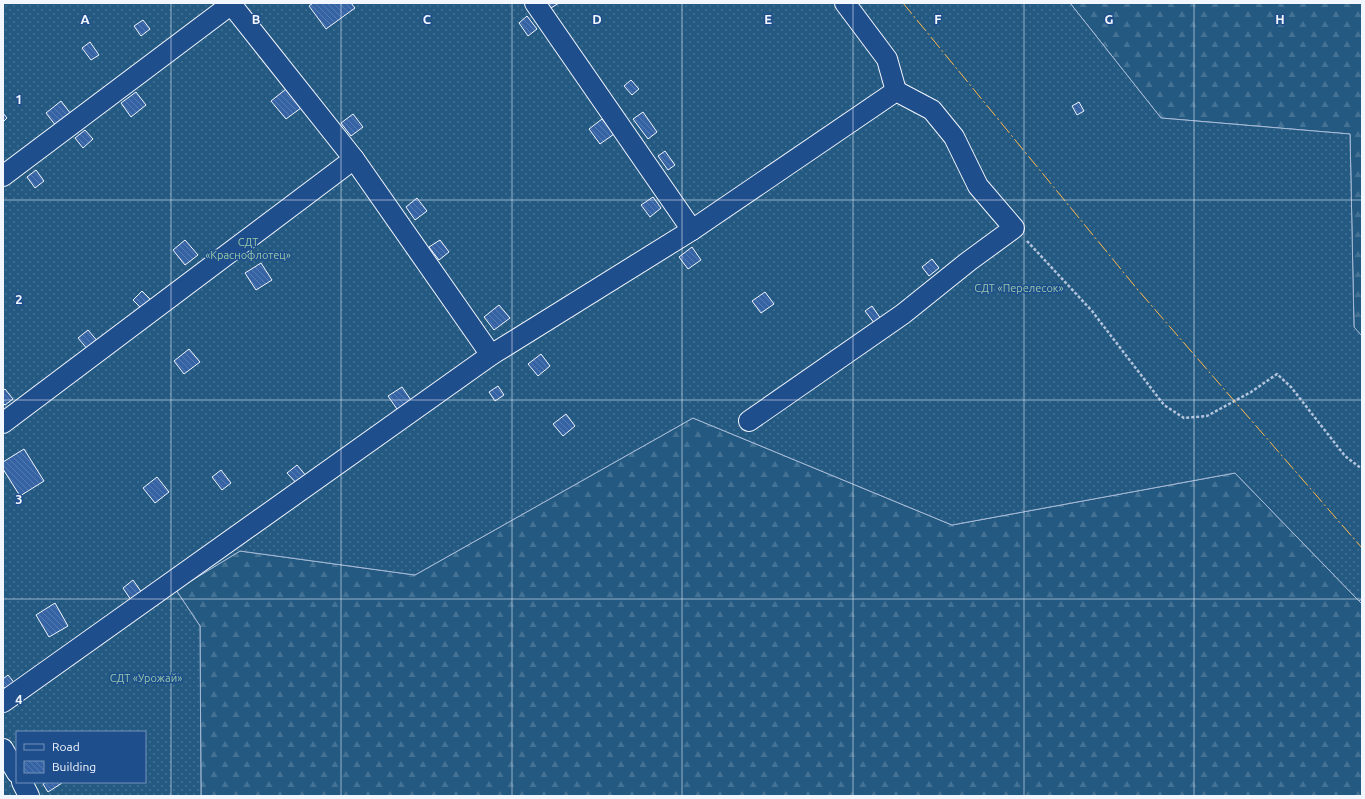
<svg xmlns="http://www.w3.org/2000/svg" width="1365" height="799" viewBox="0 0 1365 799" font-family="Ubuntu,sans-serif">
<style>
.forest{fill:url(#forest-firs);stroke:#a8bbd7}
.garden{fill:url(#garden-dots);stroke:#a8bbd7;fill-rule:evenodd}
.building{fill:url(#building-back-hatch);stroke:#f2f6ff}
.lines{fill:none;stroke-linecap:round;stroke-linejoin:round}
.minor-casing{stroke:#f2f6ff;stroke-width:22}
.path{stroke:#b3c4dc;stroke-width:2.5;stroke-dasharray:3 2;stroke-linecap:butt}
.minor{stroke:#1f4e8c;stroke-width:20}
.power{stroke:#ffb74d;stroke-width:1;stroke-dasharray:14 3 2 3;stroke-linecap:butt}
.grid{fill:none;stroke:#f2f6ff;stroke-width:1;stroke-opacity:0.55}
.labels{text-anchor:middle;stroke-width:3;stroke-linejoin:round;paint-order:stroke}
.park-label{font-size:11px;fill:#97c8a6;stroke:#1f4e8c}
.grid-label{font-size:13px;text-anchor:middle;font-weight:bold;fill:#f2f6ff;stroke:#1f4e8c;stroke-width:3;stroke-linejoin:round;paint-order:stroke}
</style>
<defs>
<pattern id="forest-firs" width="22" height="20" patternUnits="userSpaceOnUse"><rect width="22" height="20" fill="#245a82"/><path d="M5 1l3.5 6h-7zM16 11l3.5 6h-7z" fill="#447295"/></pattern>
<pattern id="garden-dots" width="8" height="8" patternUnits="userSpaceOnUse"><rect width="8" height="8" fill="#245a82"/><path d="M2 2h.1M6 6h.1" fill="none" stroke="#447295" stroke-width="1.8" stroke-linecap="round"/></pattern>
<pattern id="building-back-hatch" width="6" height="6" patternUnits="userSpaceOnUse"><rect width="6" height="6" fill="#3563a3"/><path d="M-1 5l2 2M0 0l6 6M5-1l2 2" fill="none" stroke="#537ab1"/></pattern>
</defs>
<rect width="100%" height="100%" fill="#1f4e8c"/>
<g class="forest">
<polygon points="1070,3 1362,3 1362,336 1354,328 1350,134 1161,118"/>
<polygon points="693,418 952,525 1235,473 1362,604 1362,796 201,796 200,626 176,590 240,551 415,575"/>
</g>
<path class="garden" d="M3,3h1067l91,115 189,16 4,193 8,9v263l-3,2 -124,-128 -283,52 -259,-107 -278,157 -175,-24 -64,39 24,36 1,170h-198zM17,732h128v50h-128z"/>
<g class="building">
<polygon points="313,3 351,3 355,8 326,29 309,6"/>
<polygon points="547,3 559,3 551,8"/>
<polygon points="527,16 537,29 528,36 519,23"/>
<polygon points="143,20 150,29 141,36 134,26"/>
<polygon points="90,42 99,55 91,60 82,48"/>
<polygon points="631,80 639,89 632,95 624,86"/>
<polygon points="286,89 301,108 286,119 271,101"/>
<polygon points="136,92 146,105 131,117 121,103"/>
<polygon points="61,101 71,114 56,126 46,113"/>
<polygon points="1079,102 1084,111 1077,115 1072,106"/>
<polygon points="643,112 657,132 648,139 633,119"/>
<polygon points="3,113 7,118 3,122"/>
<polygon points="353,114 363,127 351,136 341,123"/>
<polygon points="602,119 614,134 600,144 589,129"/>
<polygon points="85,130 93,139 83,148 75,138"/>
<polygon points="665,151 675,165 668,170 658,156"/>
<polygon points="36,170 44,181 35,188 27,177"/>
<polygon points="653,197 661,208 650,217 641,205"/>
<polygon points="417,198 427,211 415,220 406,207"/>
<polygon points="185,240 198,255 185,265 173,250"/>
<polygon points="440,240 449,252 439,260 429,247"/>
<polygon points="692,247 701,260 688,269 679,257"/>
<polygon points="932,259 939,268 929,276 922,267"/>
<polygon points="261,263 272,280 256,290 245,273"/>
<polygon points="142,291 151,300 142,309 133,300"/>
<polygon points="765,292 774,304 761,313 752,301"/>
<polygon points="499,305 510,318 494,330 484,317"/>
<polygon points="872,306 881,319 875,324 865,311"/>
<polygon points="88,330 99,343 89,351 78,338"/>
<polygon points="189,349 200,362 184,374 174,361"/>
<polygon points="541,354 550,366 538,376 528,364"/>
<polygon points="498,386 504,395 495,401 489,392"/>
<polygon points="402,387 413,403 399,412 388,396"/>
<polygon points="5,389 13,399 5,405 3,403 3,390"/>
<polygon points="566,414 575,426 563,436 553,424"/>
<polygon points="24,449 44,481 20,496 3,469 3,462"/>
<polygon points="297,465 307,477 298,485 287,473"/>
<polygon points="221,470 231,483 222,490 212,477"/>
<polygon points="157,477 169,492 155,503 143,488"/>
<polygon points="133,580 142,593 131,600 123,588"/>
<polygon points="55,603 68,626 49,637 36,615"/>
<polygon points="8,675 16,685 7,691 3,686 3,679"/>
<polygon points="46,782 62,782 62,783 48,792 43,784"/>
</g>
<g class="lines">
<defs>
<g id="minor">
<polyline points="535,3 692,230"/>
<polyline points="845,3 887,59 896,91"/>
<polyline points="231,4 354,159 491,355"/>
<polyline points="3,176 233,3"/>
<polyline points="3,423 354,159"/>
<polyline points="3,702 491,355 692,230 896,91 932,110 954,137 978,186 1014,228 969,261 903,314 749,421"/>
<polyline points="3,749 17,773"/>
<polyline points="22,782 29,796"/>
</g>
</defs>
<use href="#minor" class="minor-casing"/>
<polyline class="path" points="1027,241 1092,311 1164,405 1184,418 1207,416 1251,392 1277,374 1291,387 1345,456 1362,469"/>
<use href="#minor" class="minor"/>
<polyline class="power" points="903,3 1138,290 1362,548"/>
</g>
<path class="grid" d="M171,3v793M341,3v793M512,3v793M682,3v793M853,3v793M1024,3v793M1194,3v793M3,200h1359M3,400h1359M3,599h1359"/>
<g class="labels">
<g class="park-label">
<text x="248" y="246">СДТ<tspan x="248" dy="13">«Краснофлотец»</tspan></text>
<text x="1019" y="292">СДТ «Перелесок»</text>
<text x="146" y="682">СДТ «Урожай»</text>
</g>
</g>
<g class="grid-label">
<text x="85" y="24">A</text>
<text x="256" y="24">B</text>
<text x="427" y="24">C</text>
<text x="597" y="24">D</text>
<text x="768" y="24">E</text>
<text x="938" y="24">F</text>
<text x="1109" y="24">G</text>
<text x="1280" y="24">H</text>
<text x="19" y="104">1</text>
<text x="19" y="304">2</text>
<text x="19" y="504">3</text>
<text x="19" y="704">4</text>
</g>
<rect width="1365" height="799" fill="none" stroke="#f2f6ff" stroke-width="8"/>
<rect x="16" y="731" width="130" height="52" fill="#1f4e8c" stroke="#7391ba"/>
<rect x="24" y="744" width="20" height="6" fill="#1f4e8c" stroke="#7391ba"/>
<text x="52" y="751" font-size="12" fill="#f2f6ff">Road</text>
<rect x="24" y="761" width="20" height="12" fill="url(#building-back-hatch)" stroke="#7391ba"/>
<text x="52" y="771" font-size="12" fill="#f2f6ff">Building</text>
</svg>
